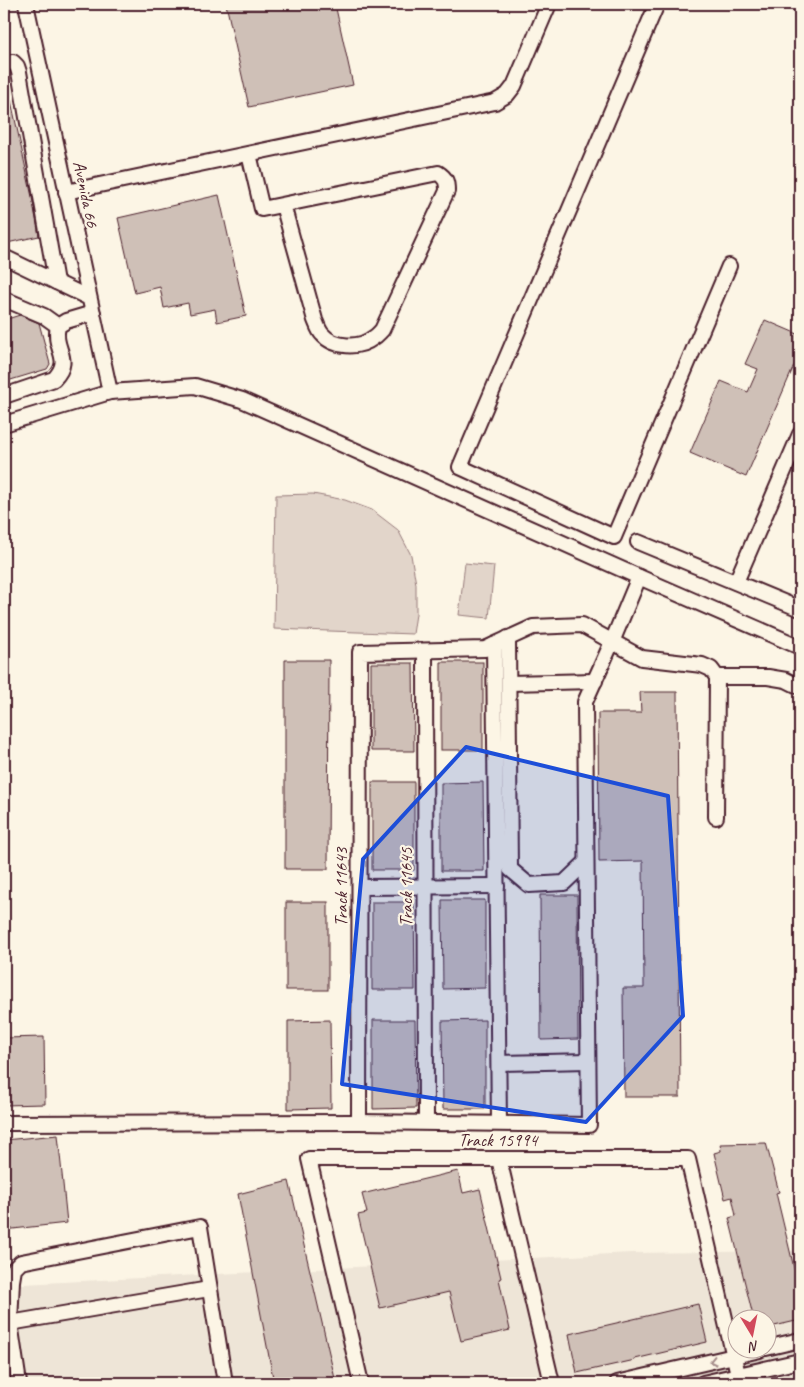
<svg xmlns="http://www.w3.org/2000/svg" width="804" height="1387" viewBox="0 0 804 1387" font-family="Caveat,sans-serif">
<style>
.built{fill:#eee5d7;fill-rule:evenodd}
.green{fill:#e2d5ca;stroke:#967a7a}
.building{fill:#cfc0b7;stroke:#4a1f2b}
.lines{fill:none;stroke-linecap:round;stroke-linejoin:round}
.minor-casing{stroke:#4a1f2b;stroke-width:18}
.minor{stroke:#fcf5e5;stroke-width:14}
.oneway{stroke:#a38a88}
.marked{fill:#1d4ed8;fill-opacity:0.2;stroke:#1d4ed8;stroke-width:4;stroke-linejoin:round}
.labels{text-anchor:middle;stroke-width:4.5;stroke-linejoin:round;paint-order:stroke}
.street-label{font-size:18px;fill:#4a1f2b;stroke:#fcf5e5}
</style>
<rect width="100%" height="100%" fill="#fcf5e5"/>
<filter id="ink" filterUnits="userSpaceOnUse"><feTurbulence type="fractalNoise" baseFrequency=".02" numOctaves="2"/><feDisplacementMap in="SourceGraphic" scale="10" xChannelSelector="R" yChannelSelector="G"/><feConvolveMatrix kernelMatrix="1 2 1 2 8 2 1 2 1" color-interpolation-filters="sRGB"/></filter>
<g filter="url(#ink)">
<path class="built" d="M800,1251v132h-796v-98l627,-32zM736,1320h30v30h-30z"/>
<g class="green">
<polygon points="313,494 345,500 372,510 398,530 411,555 416,584 416,614 413,634 274,629 276,495"/>
<polygon points="465,563 494,566 489,618 459,615"/>
</g>
<g class="building">
<polygon points="226,4 335,4 353,85 249,107"/>
<polygon points="8,87 32,197 39,236 7,243 4,228 4,88"/>
<polygon points="219,195 246,316 217,322 215,309 190,314 188,303 164,308 160,287 135,293 118,218"/>
<polygon points="20,315 39,323 50,364 47,369 4,382 4,320"/>
<polygon points="765,320 800,335 800,352 746,477 690,453 721,381 748,392 758,369 745,364"/>
<polygon points="285,660 329,660 328,869 285,869"/>
<rect x="441" y="662" width="42" height="88"/>
<polygon points="371,663 413,663 414,751 371,751"/>
<polygon points="640,692 677,692 680,1097 624,1097 623,988 644,988 643,861 599,862 598,713 641,713"/>
<rect x="372" y="782" width="42" height="88"/>
<polygon points="483,782 484,871 441,871 441,783"/>
<polygon points="540,895 577,895 578,1039 541,1040"/>
<polygon points="442,900 485,900 485,988 443,989"/>
<rect x="286" y="902" width="42" height="88"/>
<polygon points="372,902 414,902 415,990 372,990"/>
<polygon points="330,1020 331,1108 288,1109 288,1021"/>
<polygon points="373,1020 415,1020 416,1108 373,1109"/>
<polygon points="485,1020 485,1109 443,1109 442,1021"/>
<polygon points="44,1037 45,1104 4,1105 4,1038"/>
<polygon points="58,1135 67,1223 4,1230 4,1140"/>
<polygon points="766,1143 779,1192 776,1193 800,1293 800,1320 766,1328 766,1320 754,1320 729,1218 736,1216 732,1197 725,1199 714,1153 721,1151 720,1144"/>
<polygon points="458,1171 463,1193 480,1189 501,1278 499,1279 510,1330 461,1341 449,1292 380,1308 358,1215 367,1213 362,1194"/>
<polygon points="289,1181 336,1383 274,1383 238,1194"/>
<polygon points="698,1304 707,1342 635,1359 635,1360 577,1373 569,1334"/>
</g>
<g class="lines">
<defs>
<g id="minor">
<polyline points="26,4 110,392"/>
<polyline points="657,4 460,467 614,537 729,266"/>
<polyline points="4,63 13,62 17,66 19,72 56,282"/>
<path d="M249,154l13,55 176,-36c8,5 9,9 9,18l-65,139c-3,3 -5,6 -9,8 -14,11 -39,10 -51,-4 -3,-3 -5,-9 -7,-14l-32,-115"/>
<polyline points="66,192 495,102 507,95 514,86 549,4"/>
<polyline points="4,257 89,298"/>
<polyline points="4,299 44,316 58,326"/>
<path d="M4,396l50,-17c20,-21 -2,-29 4,-53l8,-5 27,-8"/>
<polyline points="4,424 110,392 195,386 242,400 639,577 800,647"/>
<polyline points="638,542 800,609"/>
<polyline points="736,582 800,434"/>
<polyline points="508,638 510,869 529,885 564,883 586,862"/>
<polyline points="494,645 499,1123"/>
<polyline points="425,652 426,1122"/>
<polyline points="717,677 768,677 786,680 800,687"/>
<polyline points="509,683 595,681"/>
<polyline points="360,887 497,886"/>
<polyline points="499,1063 588,1061"/>
<polyline points="359,1122 360,652 485,649 533,627 582,625 642,658 702,665 711,669 717,677 716,817"/>
<polyline points="4,1123 359,1122 589,1125 585,702 612,642 639,577"/>
<polyline points="499,1159 552,1383"/>
<polyline points="10,1323 209,1289"/>
<polyline points="766,1348 800,1340"/>
<polyline points="19,1383 10,1323 12,1281 14,1269 21,1262 200,1227 225,1383"/>
<polyline points="361,1383 309,1159 688,1159 740,1383"/>
<polyline points="617,1383 760,1350"/>
<polyline points="703,1383 800,1361"/>
</g>
</defs>
<use href="#minor" class="minor-casing"/>
<use href="#minor" class="minor"/>
</g>
<defs><path id="oneway-chevron" d="M-2-3.5L2.5 0L-2 3.5" fill="none" stroke-width="1.6" stroke-linecap="round" stroke-linejoin="round" transform="scale(1.25)"/></defs>
<use class="oneway" href="#oneway-chevron" transform="translate(713 1361) rotate(167)"/>
</g>
<path class="marked" d="M466,747l202,49 15,220 -97,106 -244,-38 21,-225z"/>
<g class="labels">
<g class="street-label">
<text transform="translate(86 194) rotate(78)" y="6">Avenida 66</text>
<text transform="translate(341 887) rotate(-90)" y="6">Track 11643</text>
<text transform="translate(406 887) rotate(-90)" y="6">Track 11645</text>
<text x="498" y="1146">Track 15994</text>
</g>
</g>
<rect width="804" height="1387" fill="none" stroke="#fcf5e5" stroke-width="20"/>
<rect x="10" y="10" width="784" height="1367" fill="none" stroke="#4a1f2b" stroke-width="2" filter="url(#ink)"/>
<g transform="translate(752 1334) rotate(170)"><circle r="24" fill="#fcf5e5" stroke="#b59f9b"/>
<path d="M0-4L9 19L0 12L-9 19Z" fill="#d1495b"/>
<text y="-8" font-size="14" font-weight="bold" text-anchor="middle" fill="#4a1f2b">N</text>
</g>
</svg>
